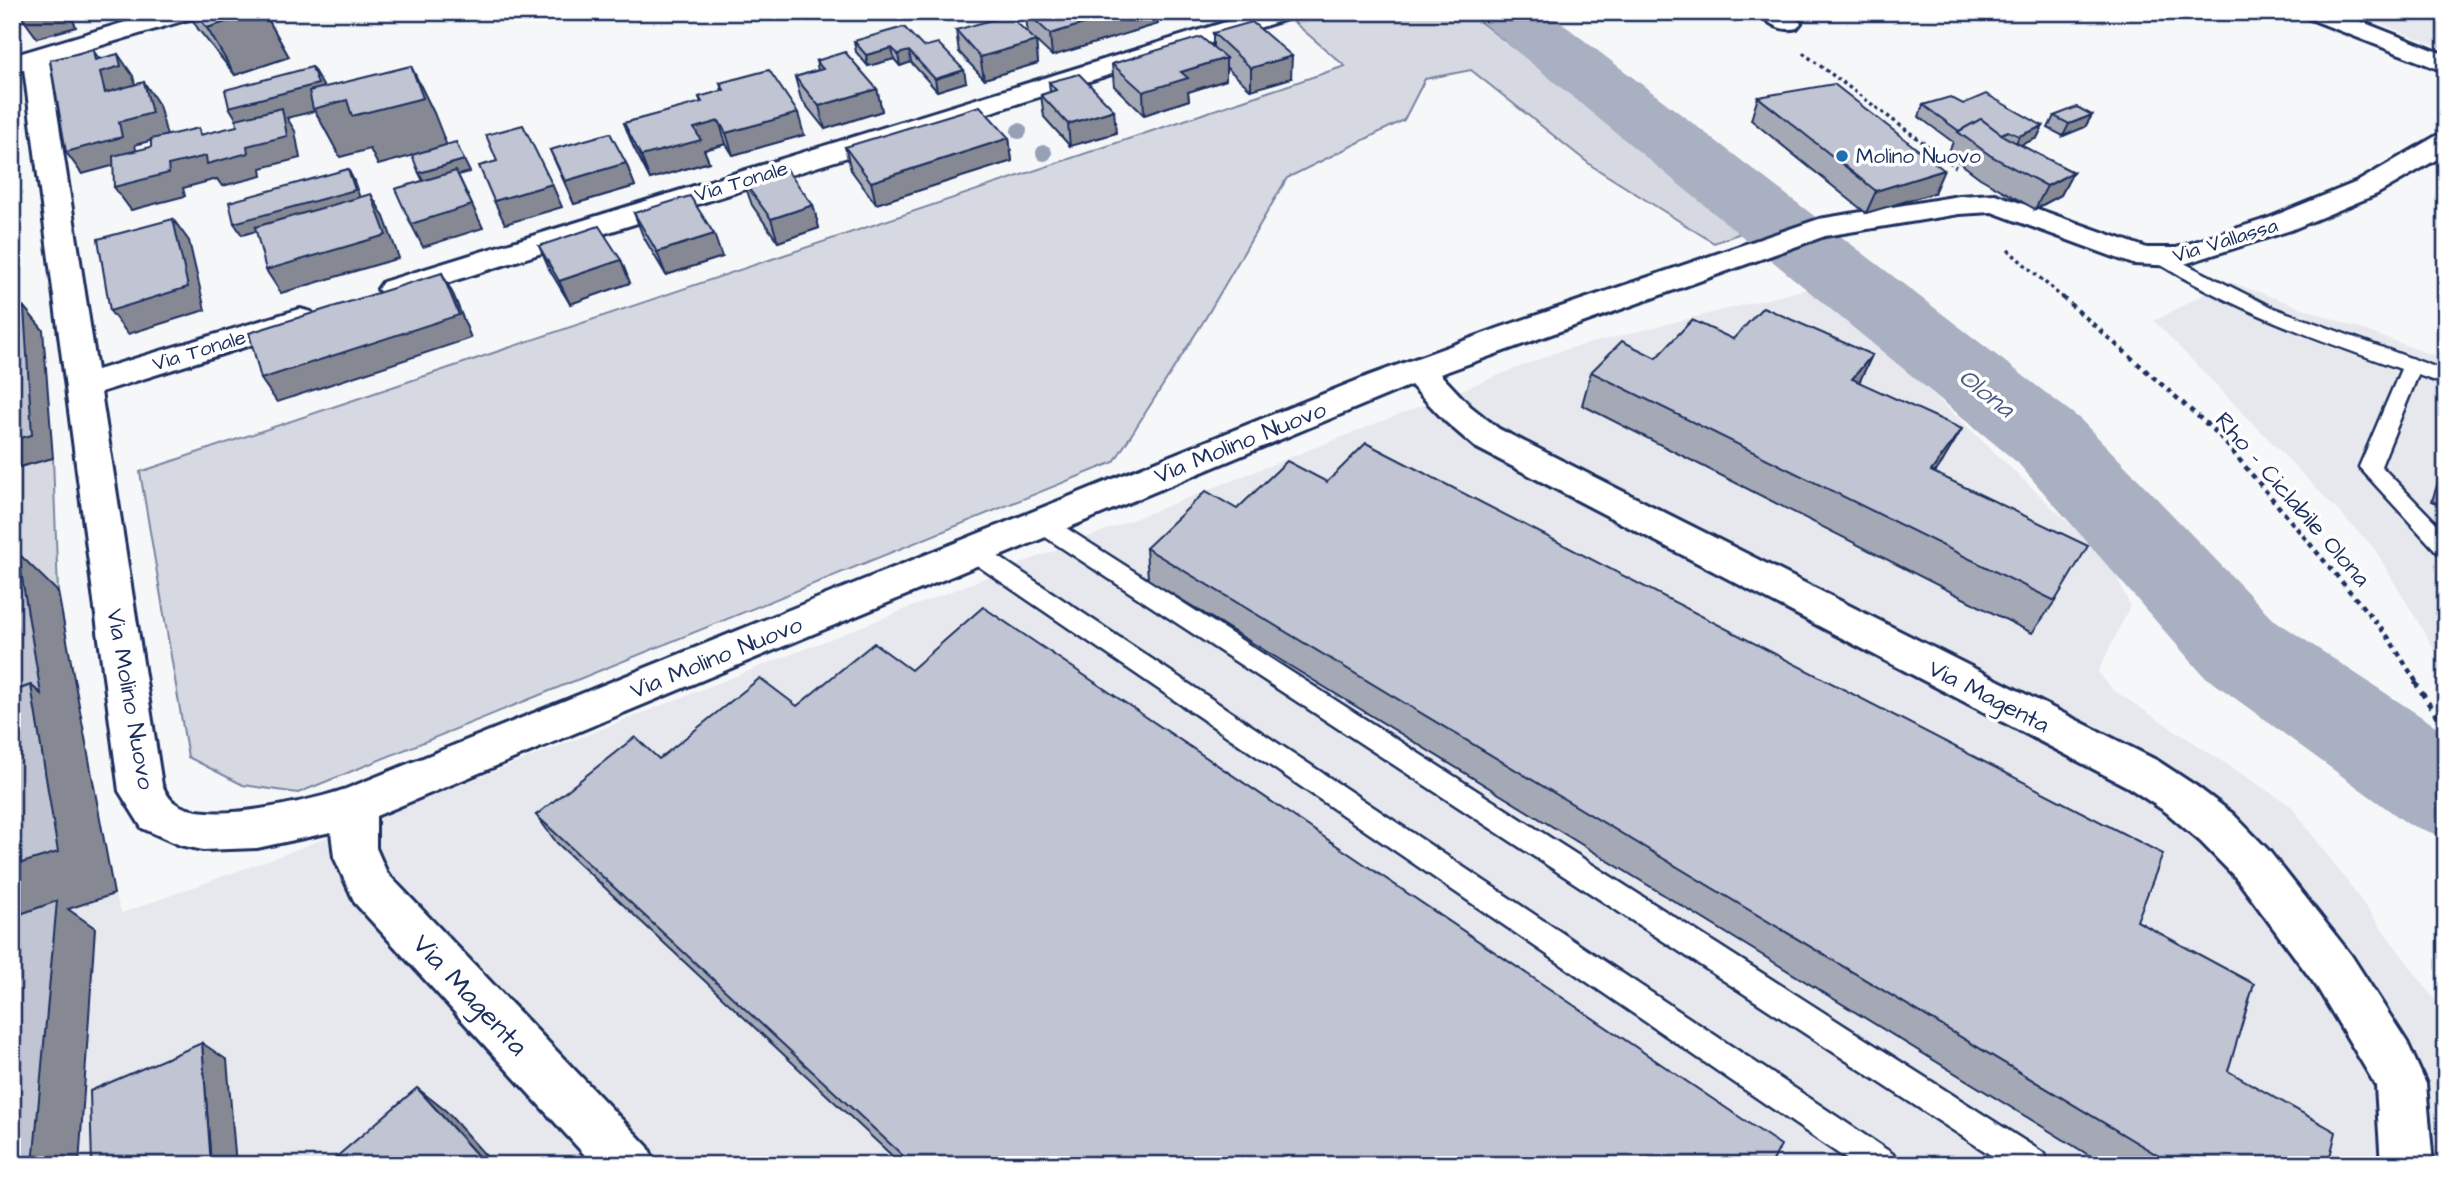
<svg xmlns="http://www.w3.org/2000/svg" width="2458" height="1177" viewBox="0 0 2458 1177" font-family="'Architects Daughter',sans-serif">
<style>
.built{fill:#e6e8ee}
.green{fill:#d6d9e2;stroke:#7884a0;stroke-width:2}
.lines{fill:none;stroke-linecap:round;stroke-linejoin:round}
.river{fill:#a9b0c1;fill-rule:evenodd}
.lane-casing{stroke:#1b2f5e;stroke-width:5}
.street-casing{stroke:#1b2f5e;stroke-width:6}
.path-far2{stroke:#1b2f5e;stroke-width:3.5;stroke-dasharray:3.5 3.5;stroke-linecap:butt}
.path-far1{stroke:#1b2f5e;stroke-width:4.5;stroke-dasharray:5 5;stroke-linecap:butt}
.path{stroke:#1b2f5e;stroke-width:5;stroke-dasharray:6 6;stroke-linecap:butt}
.lane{fill:#fff;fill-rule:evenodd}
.street{fill:#fff;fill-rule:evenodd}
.tree{fill:#97a1b6}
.wall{fill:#a5a9b5;stroke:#1b2f5e;stroke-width:2}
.shaded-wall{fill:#868994;stroke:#1b2f5e;stroke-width:2}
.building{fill:#c0c4d3;stroke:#1b2f5e;stroke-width:2}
.poi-dot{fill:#1f6fb2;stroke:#fff;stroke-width:2.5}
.labels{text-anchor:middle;stroke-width:7;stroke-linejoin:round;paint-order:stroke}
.far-poi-label{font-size:21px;fill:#1b2f5e;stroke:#fff;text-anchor:start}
.far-street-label{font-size:21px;fill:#1b2f5e;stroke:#fff}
.street-label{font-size:24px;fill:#1b2f5e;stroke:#fff}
.water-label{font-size:26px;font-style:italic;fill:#4d5c81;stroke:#fff}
.near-street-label{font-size:28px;fill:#1b2f5e;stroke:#fff}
</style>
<rect width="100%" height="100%" fill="#f6f7f9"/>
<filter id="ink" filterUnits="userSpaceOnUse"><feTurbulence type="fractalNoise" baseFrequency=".0143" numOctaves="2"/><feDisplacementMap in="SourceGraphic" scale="14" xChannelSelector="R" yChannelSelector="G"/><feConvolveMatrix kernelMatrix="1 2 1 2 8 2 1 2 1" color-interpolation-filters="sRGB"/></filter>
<g filter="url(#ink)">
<g class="built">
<polygon points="2351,12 2446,12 2446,50"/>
<polygon points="2228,281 2446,360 2446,669 2374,548 2154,321"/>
<polygon points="1819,286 2110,562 2130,606 2098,672 2113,690 2291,806 2446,1015 2446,1165 12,1165 12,606 58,592 114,894 122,913 285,854 1560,351"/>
</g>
<g class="green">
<polygon points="1282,12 1467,12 1752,229 1714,243 1592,166 1471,70 1425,79 1404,120 1287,178 1205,319 1114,462 298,793 243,785 188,757 140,472 1345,66"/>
<polygon points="53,458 58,592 12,606 12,469"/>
</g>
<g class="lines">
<polygon class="river" points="1476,12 1547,12 2080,419 2273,619 2446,733 2446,838 2408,824 2203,675 2018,463 1485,25"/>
<defs>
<g id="lane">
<path d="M2162,252l109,55 175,64v14l-28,-10 -37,91 65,67v22l-8,-2 -79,-86 42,-98c-85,-30 -168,-60 -245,-107l-3,-4z"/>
<polygon points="1041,515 1049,517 2045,1154 2049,1165 2006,1165 1033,529 1030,523 1033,517"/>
<polygon points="973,543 981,545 1893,1154 1897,1165 1855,1165 965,557 962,551 965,545"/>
</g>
<g id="street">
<path d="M159,12h40l-3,5 -147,44 48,309 203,-61 11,3 5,7 -5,7 -210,66 61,393c3,6 7,14 13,18 32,23 135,-2 171,-14l1022,-413 131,-48 320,-109 140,-23 36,-2 152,54h29l93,-30 88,-36 79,-46 10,-2v20l-69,40 -86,36 -113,36 -45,-2 -141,-52 -33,2 -134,22 -385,138 30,32 29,23 659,332 38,25 37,28 36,37 82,104 56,87 19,42 7,81h-52l-5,-79 -59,-99 -80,-108 -36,-37 -35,-30 -38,-25 -653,-340 -29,-25 -35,-37 -1035,431v32l11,25 261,274 8,18h-62l-239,-262 -21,-46 -3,-25 -74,16 -54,2 -23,-5 -38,-17 -23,-37 -95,-722 -12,3v-16z"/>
<polygon points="1258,12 1290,14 1287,19 405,296 394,299 383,296 378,289 383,282"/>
<path d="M1760,12h29l12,11 -4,5c-15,4 -29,-3 -37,-16z"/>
<polygon points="2302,12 2337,12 2446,55 2446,72 2305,17"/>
</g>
</defs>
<use href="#lane" class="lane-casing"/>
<use href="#street" class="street-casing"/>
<g class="path-far2">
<polyline points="1803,53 1956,167"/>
<polyline points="2008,250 2064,299"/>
</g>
<polyline class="path-far1" points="2062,297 2217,433 2388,637 2417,683"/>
<polyline class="path" points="2415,682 2446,731"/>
<use href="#lane" class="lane"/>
<use href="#street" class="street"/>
</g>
<g class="tree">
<circle cx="1019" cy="131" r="8"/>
<circle cx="1044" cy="153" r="8"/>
</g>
<g class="wall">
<polygon points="188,12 264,12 289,57 235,75 198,29"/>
<polygon points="1025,12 1158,24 1052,56 1036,41 1038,63 984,79 959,52 956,30 1028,33"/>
<polygon points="1163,12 1194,12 1170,19"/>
<polygon points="1213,33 1291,78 1251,90 1226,67 1226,80 1188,92 1189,100 1144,115 1114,86 1112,64 1213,46"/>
<polygon points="854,41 923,47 966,82 937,91 911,62 900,66 894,59 868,66 856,52"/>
<polygon points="816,61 877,89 882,111 825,129 801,99 795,77 818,70"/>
<polygon points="1049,82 1116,133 1070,146 1044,117 1041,95 1050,92"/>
<polygon points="720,83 804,135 733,155 726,144 704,150 709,162 650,179 633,146 624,123 701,103 699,97 722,91"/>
<polygon points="1758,97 1934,193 1866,213 1751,120"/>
<polygon points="1963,104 2043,126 2037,138 2020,145 2073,172 2061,195 2035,209 1980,178 1948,154 1953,142 1919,117 1923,105"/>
<polygon points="2092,115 2085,127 2063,136 2048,128 2054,116"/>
<polygon points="1009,138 1012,161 876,204 851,170 845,147"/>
<polygon points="550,150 626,163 635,186 574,204"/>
<polygon points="744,182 813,205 819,228 778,242 752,205"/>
<polygon points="634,213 722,257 666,275 643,236"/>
<polygon points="539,246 621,260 630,283 570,304 549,269"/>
<polygon points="1733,339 1872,355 1859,382 1943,461 1935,473 2055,601 2032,633 1582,405 1591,372"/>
<polygon points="2446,458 2446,507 2432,501"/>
<polygon points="1237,509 2137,921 2228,1071 2328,1165 2105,1165 1148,579 1146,548"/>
<polygon points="911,670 1771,1165 902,1165 557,843 536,815 659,759 797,706"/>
</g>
<g class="shaded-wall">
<polygon points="37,12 73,12 70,13 76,27 37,38 21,16"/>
<polygon points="256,12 264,12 289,57 235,75 207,28"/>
<polygon points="1123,12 1158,12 1158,24 1052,56 1050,34"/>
<polygon points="1170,12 1194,12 1170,19"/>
<polygon points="1036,41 1038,63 984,79 980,57"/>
<polygon points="892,48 894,59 868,66 866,55"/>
<polygon points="93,50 107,70 118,54 133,76 136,89 105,93"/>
<polygon points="909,51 911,62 900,66 898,54"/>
<polygon points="1292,56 1291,78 1251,90 1251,68"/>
<polygon points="1226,58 1226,80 1188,92 1189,100 1144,115 1143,92 1181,72"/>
<polygon points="411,66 434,113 447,146 378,165 370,149 340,157 315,111 287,118 295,131 300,158 261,168 262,176 222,186 217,179 183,188 185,196 131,210 114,187 168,165 243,130 229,107 312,67 325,89"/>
<polygon points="964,70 966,82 937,91 935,79"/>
<polygon points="144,82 159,105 167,136 135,145 138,159 82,174 66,152 119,122"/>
<polygon points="877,89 882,111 825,129 819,106"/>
<polygon points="1114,110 1116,133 1070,146 1068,124"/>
<polygon points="798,113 804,135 733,155 726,133"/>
<polygon points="2092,115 2085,127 2063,136 2069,124"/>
<polygon points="719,121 726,144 704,150 709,162 650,179 641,156 694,128"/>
<polygon points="2043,126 2037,138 2014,148 2019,136"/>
<polygon points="1009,138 1012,161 876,204 871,182"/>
<polygon points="464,160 470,172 458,175 483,228 423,247 411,224 425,185 419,173"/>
<polygon points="626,163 635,186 574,204 565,181"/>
<polygon points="348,169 354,181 361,201 242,235 234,223"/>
<polygon points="1944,170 1934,193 1866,213 1876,191"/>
<polygon points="2073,172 2061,195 2035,209 2047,186"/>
<polygon points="552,184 562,207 505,224 494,201"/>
<polygon points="371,194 384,217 399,258 281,293 266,270"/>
<polygon points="813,205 819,228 778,242 771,219"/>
<polygon points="173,219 189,241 205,310 128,334 110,311"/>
<polygon points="714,234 722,257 666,275 657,252"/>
<polygon points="621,260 630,283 570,304 559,281"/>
<polygon points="442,273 454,296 471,338 277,402 261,379"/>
<polygon points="24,307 43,330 53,458 12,469 12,440"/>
<polygon points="1872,355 1857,387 1852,379"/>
<polygon points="1962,429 1943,461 1913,503 1931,471"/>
<polygon points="18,553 58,592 114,894 68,909 95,928 79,1165 33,1165 12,927 12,866 31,685"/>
<polygon points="202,1043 227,1060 236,1165 211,1165"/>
<polygon points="417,1088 446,1111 494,1165 486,1165"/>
</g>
<g class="building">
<polygon points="20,12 37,12 21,16"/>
<polygon points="194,12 256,12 207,28"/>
<polygon points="1026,12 1123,12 1050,34"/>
<polygon points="1009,15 1036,41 980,57 956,30"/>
<polygon points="1252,22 1292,56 1251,68 1213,33"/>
<polygon points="904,27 923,47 938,43 964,70 935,79 909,51 898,54 892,48 866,55 854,41"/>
<polygon points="1201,37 1226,58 1181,72 1188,78 1143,92 1112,64"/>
<polygon points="93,50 95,60 118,54 121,66 100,72 105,93 144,82 152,113 119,122 122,137 66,152 50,60"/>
<polygon points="845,52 877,89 819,106 795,77 823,69 816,61"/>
<polygon points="411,66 423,98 352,116 347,100 313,109 309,91"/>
<polygon points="312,67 318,84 229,107 225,90"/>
<polygon points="769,70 798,113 726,133 719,121 694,128 701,140 641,156 624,123 702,102 699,97 724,90 720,83"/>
<polygon points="1079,74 1114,110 1068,124 1041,95 1056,90 1049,82"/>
<polygon points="1834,84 1944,170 1876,191 1758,97"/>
<polygon points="1986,94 2043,126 2019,136 2008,131 2001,134 1981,119 1959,131 1923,105 1950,97 1963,104"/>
<polygon points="980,106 1009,138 871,182 845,147"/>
<polygon points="2077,107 2092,115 2069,124 2054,116"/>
<polygon points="282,108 287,136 247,146 248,153 207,164 206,156 168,165 169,173 114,187 113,156 151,147 151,139 199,128 200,135 237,126 236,119"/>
<polygon points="1981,119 2005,137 2073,172 2047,186 1991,156 1958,132"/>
<polygon points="523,125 552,184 494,201 479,166 497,161 486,135"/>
<polygon points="610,133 626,163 565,181 550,150"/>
<polygon points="456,142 464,160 419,173 412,155"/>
<polygon points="348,169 355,190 234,223 229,202"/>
<polygon points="786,169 813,205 771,219 744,182"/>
<polygon points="456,171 472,205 411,224 395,189"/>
<polygon points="371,194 386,235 266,270 255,227"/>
<polygon points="690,196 714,234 657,252 634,213"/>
<polygon points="173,219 188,287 110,311 98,239"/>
<polygon points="599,226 621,260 559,281 539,246"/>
<polygon points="442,273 459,315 261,379 249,333"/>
<polygon points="24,307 32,435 12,440 12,310"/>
<polygon points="1763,307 1872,355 1852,379 1962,429 1931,471 2088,546 2055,601 1591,372 1622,341 1656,358 1692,320 1733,339"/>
<polygon points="1366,443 2163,854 2137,921 2254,984 2228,1071 2336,1132 2328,1165 2174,1165 1146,548 1206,491 1237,509 1287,461 1327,482"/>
<polygon points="18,553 41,694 31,685 12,692 12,555"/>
<polygon points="983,607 1781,1145 1771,1165 913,1165 536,815 635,737 659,759 760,678 797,706 874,643 911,670"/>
<polygon points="31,685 58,852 12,866 12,692"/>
<polygon points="57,901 33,1165 12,1165 12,917"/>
<polygon points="202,1043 211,1165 92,1165 90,1091"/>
<polygon points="417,1088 486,1165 327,1165"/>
</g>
</g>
<circle class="poi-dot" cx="1842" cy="156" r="7"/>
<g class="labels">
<g class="far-poi-label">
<text x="1856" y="163">Molino Nuovo</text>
</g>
<g class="far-street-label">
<text transform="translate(741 181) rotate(-17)" y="7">Via Tonale</text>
<text transform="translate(2225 240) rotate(-17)" y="7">Via Vallassa</text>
<text transform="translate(199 350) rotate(-17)" y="7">Via Tonale</text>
</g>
<g class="street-label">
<text transform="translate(1240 442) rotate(-22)" y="8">Via Molino Nuovo</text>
<text transform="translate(2293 499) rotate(49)" y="8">Rho - Ciclabile Olona</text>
<text transform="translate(716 657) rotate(-22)" y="8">Via Molino Nuovo</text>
<text transform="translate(1989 696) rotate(27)" y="8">Via Magenta</text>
<text transform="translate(131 699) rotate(80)" y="8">Via Molino Nuovo</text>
</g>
<g class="water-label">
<text transform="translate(1987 392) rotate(38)" y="9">Olona</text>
</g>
<g class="near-street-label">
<text transform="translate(471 994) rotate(47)" y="10">Via Magenta</text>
</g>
</g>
<rect width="2458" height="1177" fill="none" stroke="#fff" stroke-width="42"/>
<rect x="21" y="21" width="2416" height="1135" fill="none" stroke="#1b2f5e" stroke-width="2.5" filter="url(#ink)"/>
</svg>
